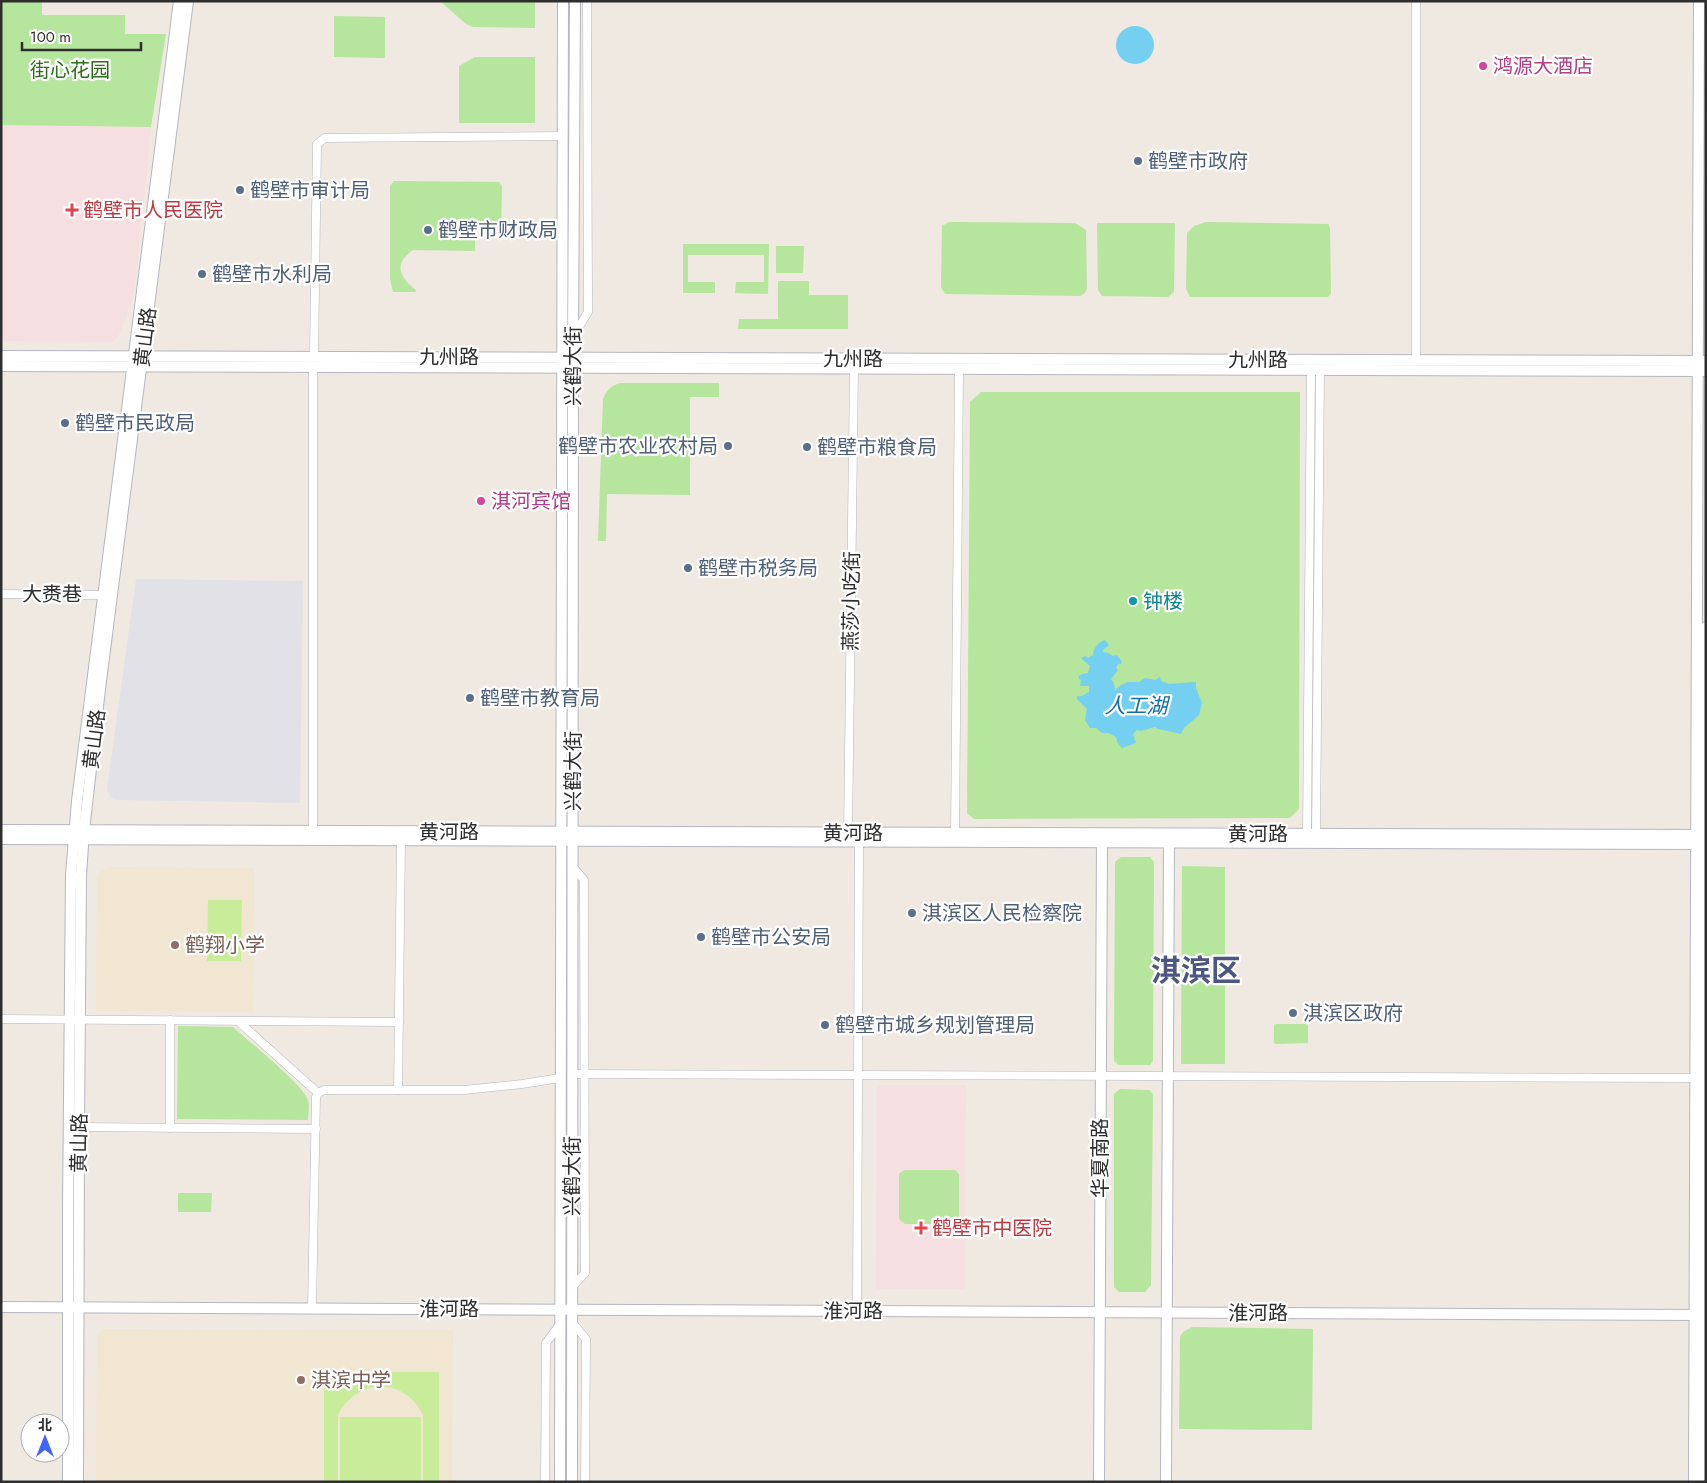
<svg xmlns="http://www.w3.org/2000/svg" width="1707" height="1483" viewBox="0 0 1707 1483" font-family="Jost,'Noto Sans SC',sans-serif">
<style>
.industrial{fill:#e3e1e8}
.education{fill:#f0e6d1}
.medical{fill:#f5dfe0}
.green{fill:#b6e59e}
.pitch{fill:#c9ec9a}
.water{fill:#75cff0}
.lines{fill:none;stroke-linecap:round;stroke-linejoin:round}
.street-casing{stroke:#b4b7c1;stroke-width:9}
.secondary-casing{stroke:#b4b7c1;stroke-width:12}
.street{stroke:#fff;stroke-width:8}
.secondary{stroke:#fff;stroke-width:10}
.hotel-dot{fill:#d1479c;stroke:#fff;stroke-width:2}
.service-dot{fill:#5c6f8a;stroke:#fff;stroke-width:2}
.health-dot{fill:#e0444e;stroke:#fff;stroke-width:2}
.culture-dot{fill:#0f9aa8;stroke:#fff;stroke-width:2}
.education-dot{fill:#8d6e63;stroke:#fff;stroke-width:2}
.labels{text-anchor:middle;stroke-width:4.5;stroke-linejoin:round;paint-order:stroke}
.hotel-label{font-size:20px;fill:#b23c85;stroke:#fff;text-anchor:start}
.park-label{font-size:20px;fill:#2c6e1b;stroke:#fff}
.service-label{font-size:20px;fill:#4e5e75;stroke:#fff;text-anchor:start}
.health-label{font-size:20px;fill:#be3a42;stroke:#fff;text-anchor:start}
.street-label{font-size:20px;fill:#2e2e2e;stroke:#fff}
.culture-label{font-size:20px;fill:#0d838f;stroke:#fff;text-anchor:start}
.education-label{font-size:20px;fill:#785e54;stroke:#fff;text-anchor:start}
.water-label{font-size:21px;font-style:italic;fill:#0d6fa3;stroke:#fff}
.town-label{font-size:30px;font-weight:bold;fill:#4d5680;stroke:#fff}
</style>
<rect width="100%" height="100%" fill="#efe9e1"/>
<polygon class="industrial" points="136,579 303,581 300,803 117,800 109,795 107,788 110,767"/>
<g class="education">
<polygon points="110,867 254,868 253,1012 96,1011 97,879 101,871"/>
<polygon points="103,1329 453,1330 452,1482 96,1482 97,1334"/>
</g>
<g class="medical">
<polygon points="1,125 151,127 134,293 121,331 114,342 1,341"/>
<polygon points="877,1085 966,1085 965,1289 876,1289"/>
</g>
<g class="green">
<polygon points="1,1 42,1 42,15 125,15 125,34 166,34 151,127 1,125"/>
<polygon points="440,1 535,1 535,28 473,27 466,24"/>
<polygon points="334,16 385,17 385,58 334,57"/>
<polygon points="475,57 535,57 535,123 459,123 459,66"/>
<path d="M394,181l105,1 3,4 -1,45h-26v20l-62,-1c-20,14 -14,27 3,40l-1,2h-22l-3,-13v-93z"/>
<polygon points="949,222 1075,223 1086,230 1087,288 1085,293 1080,296 945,294 941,287 942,226"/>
<polygon points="1206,222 1328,224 1330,228 1331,293 1328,297 1190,297 1186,289 1187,233 1194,226"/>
<polygon points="1097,223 1175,223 1174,292 1168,297 1102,296 1098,290"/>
<polygon points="683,244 769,244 768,294 735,293 736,282 764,282 764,255 688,255 688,282 715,282 715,293 683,293"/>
<polygon points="776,246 804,246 803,273 776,273"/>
<polygon points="778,281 809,281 809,295 848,295 848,329 738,329 739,319 778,319"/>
<path d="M621,383h98v14h-29v98l-83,-1 -1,47h-8l5,-142c4,-9 8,-14 18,-16z"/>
<polygon points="981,392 1300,392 1299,809 1290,818 974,819 967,813 970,402"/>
<polygon points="1121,857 1150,857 1154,862 1153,1060 1150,1065 1118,1065 1114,1060 1115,862"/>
<polygon points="1182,866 1225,867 1225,1064 1181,1064"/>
<polygon points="1276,1024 1306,1024 1308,1026 1308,1043 1276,1044 1274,1043 1274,1025"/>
<path d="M178,1026l55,1c14,13 71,58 75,73 2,6 0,14 0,20l-131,-1z"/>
<polygon points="1120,1089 1149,1090 1153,1094 1151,1285 1145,1292 1119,1292 1114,1287 1114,1094"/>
<polygon points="904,1170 955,1170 959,1174 959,1219 954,1224 905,1224 899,1219 899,1174"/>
<polygon points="178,1193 212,1193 211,1212 178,1212"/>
<polygon points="1192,1327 1313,1329 1312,1430 1179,1429 1180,1337 1183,1332"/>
</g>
<g class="pitch">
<polygon points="208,900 242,900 241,961 207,961"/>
<path d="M331,1372h108v110h-16v-67c-18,-38 -66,-38 -85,0v67h-14v-102h7z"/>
<rect x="340" y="1417" width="81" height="65"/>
</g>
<g class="water">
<circle cx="1135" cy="45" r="19"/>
<path d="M1105,640l4,5 -6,5v2l5,1 5,3 4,-1 5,7 -1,2h-3l-2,4 2,2 -7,9 3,4 1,7 6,-5 7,-3h11l6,-4 10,2 5,-3 1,4 8,3 27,-2v6l6,15 -3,12 -15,13 -3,6 -23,-5 -3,-2 -14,4 -4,-1 -4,4 3,9 -14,5 -5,-6 -1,-5 -8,-4h-6l-6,-5h-6l-5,-8 2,-11 -10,-10v-3h5l7,-4v-6h-9l1,-5 -3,-4 4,-3 6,-1 2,-7 -9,-8 4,-2 3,2 5,-3c0,-6 5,-13 12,-15z"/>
</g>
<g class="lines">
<defs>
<g id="street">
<polyline points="1416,1 1416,360"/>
<polyline points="573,337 588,312 587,1"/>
<polyline points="314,357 317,144 325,138 562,136"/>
<polyline points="313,367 313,831"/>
<polyline points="1,594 102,595"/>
<polyline points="848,833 854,368"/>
<polyline points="1307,834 1311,370"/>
<polyline points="1316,834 1320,370"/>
<polyline points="955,838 959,369"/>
<polyline points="1,1019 399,1022"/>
<polyline points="238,1021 318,1093"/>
<polyline points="573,1074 1695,1078"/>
<polyline points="398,1090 401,841"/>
<polyline points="79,1127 316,1129"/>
<polyline points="170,1128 170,1020"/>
<polyline points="572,1287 585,1273 584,880 573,867"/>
<polyline points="312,1309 316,1097 318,1093 324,1090 464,1090 522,1084 560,1078"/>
<polyline points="857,1311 859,842"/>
<polyline points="572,1322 586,1339 585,1482"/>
<polyline points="545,1482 546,1343 560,1324"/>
</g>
<g id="secondary">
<polyline points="1,356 1706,361"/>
<polyline points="1,366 1706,371"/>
<polyline points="1,830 1706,835"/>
<polyline points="1,839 1706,844"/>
<polyline points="1,1307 1706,1315"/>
<polyline points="68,1482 68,1212 71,875 77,801 179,1"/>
<polyline points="78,1482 79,1127 81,875 84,831 100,689 188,1"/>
<polyline points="560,1482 563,1"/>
<polyline points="572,1482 573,337 575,1"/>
<polyline points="1099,1482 1102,837"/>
<polyline points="1166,1482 1169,838"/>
<polyline points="1694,1482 1699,1"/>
<polyline points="1703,1482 1706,627"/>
</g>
</defs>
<use href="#street" class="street-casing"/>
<use href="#secondary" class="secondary-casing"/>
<use href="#street" class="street"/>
<use href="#secondary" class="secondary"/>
</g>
<g class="hotel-dot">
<circle cx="1483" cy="66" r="5"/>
<circle cx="481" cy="501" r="5"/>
</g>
<g class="service-dot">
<circle cx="1138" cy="161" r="5"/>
<circle cx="240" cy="190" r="5"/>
<circle cx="428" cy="230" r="5"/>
<circle cx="202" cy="274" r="5"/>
<circle cx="65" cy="423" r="5"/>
<circle cx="728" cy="446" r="5"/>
<circle cx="807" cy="447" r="5"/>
<circle cx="688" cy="568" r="5"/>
<circle cx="470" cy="698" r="5"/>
<circle cx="912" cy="913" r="5"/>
<circle cx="701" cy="937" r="5"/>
<circle cx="1293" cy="1013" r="5"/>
<circle cx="825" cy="1025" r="5"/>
</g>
<g class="health-dot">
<path d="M69.5 202.5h5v5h5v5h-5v5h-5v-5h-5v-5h5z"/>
<path d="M918.5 1220.5h5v5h5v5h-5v5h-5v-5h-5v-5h5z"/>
</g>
<circle class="culture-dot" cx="1133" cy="601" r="5"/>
<g class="education-dot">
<circle cx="175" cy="945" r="5"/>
<circle cx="301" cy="1380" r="5"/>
</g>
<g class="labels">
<g class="hotel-label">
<text x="1493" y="73">鸿源大酒店</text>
<text x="491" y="508">淇河宾馆</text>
</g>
<g class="park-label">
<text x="70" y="77">街心花园</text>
</g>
<g class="service-label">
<text x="1148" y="168">鹤壁市政府</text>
<text x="250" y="197">鹤壁市审计局</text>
<text x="438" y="237">鹤壁市财政局</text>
<text x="212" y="281">鹤壁市水利局</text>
<text x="75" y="430">鹤壁市民政局</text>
<text x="718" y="453" text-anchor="end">鹤壁市农业农村局</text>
<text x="817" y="454">鹤壁市粮食局</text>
<text x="698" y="575">鹤壁市税务局</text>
<text x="480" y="705">鹤壁市教育局</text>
<text x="922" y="920">淇滨区人民检察院</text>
<text x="711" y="944">鹤壁市公安局</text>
<text x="1303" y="1020">淇滨区政府</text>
<text x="835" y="1032">鹤壁市城乡规划管理局</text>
</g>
<g class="health-label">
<text x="83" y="217">鹤壁市人民医院</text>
<text x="932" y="1235">鹤壁市中医院</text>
</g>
<g class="street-label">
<text transform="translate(145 337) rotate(-83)" y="7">黄山路</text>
<text x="449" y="364">九州路</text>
<text x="853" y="366">九州路</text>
<text x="1258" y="367">九州路</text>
<text transform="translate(573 366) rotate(-90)" y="7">兴鹤大街</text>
<text x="52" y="601">大赉巷</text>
<text transform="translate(851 601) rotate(-89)" y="7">燕莎小吃街</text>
<text transform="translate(94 739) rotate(-83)" y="7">黄山路</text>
<text transform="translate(573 771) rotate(-90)" y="7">兴鹤大街</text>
<text x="449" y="839">黄河路</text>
<text x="853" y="840">黄河路</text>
<text x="1258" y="841">黄河路</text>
<text transform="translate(79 1143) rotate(-89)" y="7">黄山路</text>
<text transform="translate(1100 1158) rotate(-90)" y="7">华夏南路</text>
<text transform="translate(572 1176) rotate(-90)" y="7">兴鹤大街</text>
<text x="449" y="1316">淮河路</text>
<text x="853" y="1318">淮河路</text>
<text x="1258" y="1320">淮河路</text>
</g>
<g class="culture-label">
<text x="1143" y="608">钟楼</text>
</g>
<g class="education-label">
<text x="185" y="952">鹤翔小学</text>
<text x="311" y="1387">淇滨中学</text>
</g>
<g class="water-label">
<text x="1136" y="713">人工湖</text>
</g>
<g class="town-label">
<text x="1196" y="981">淇滨区</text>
</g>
</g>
<rect width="1707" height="1483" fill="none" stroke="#2e2e2e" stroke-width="5"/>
<g transform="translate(45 1438)"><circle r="24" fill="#ffffff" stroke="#ababab"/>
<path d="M0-4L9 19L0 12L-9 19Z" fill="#4264fb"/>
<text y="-8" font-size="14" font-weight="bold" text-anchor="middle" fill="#2e2e2e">北</text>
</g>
<path d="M22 42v8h119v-8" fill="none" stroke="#2e2e2e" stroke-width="2.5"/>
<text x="30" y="42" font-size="15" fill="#2e2e2e" stroke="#ffffff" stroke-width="4" paint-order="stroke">100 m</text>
</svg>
